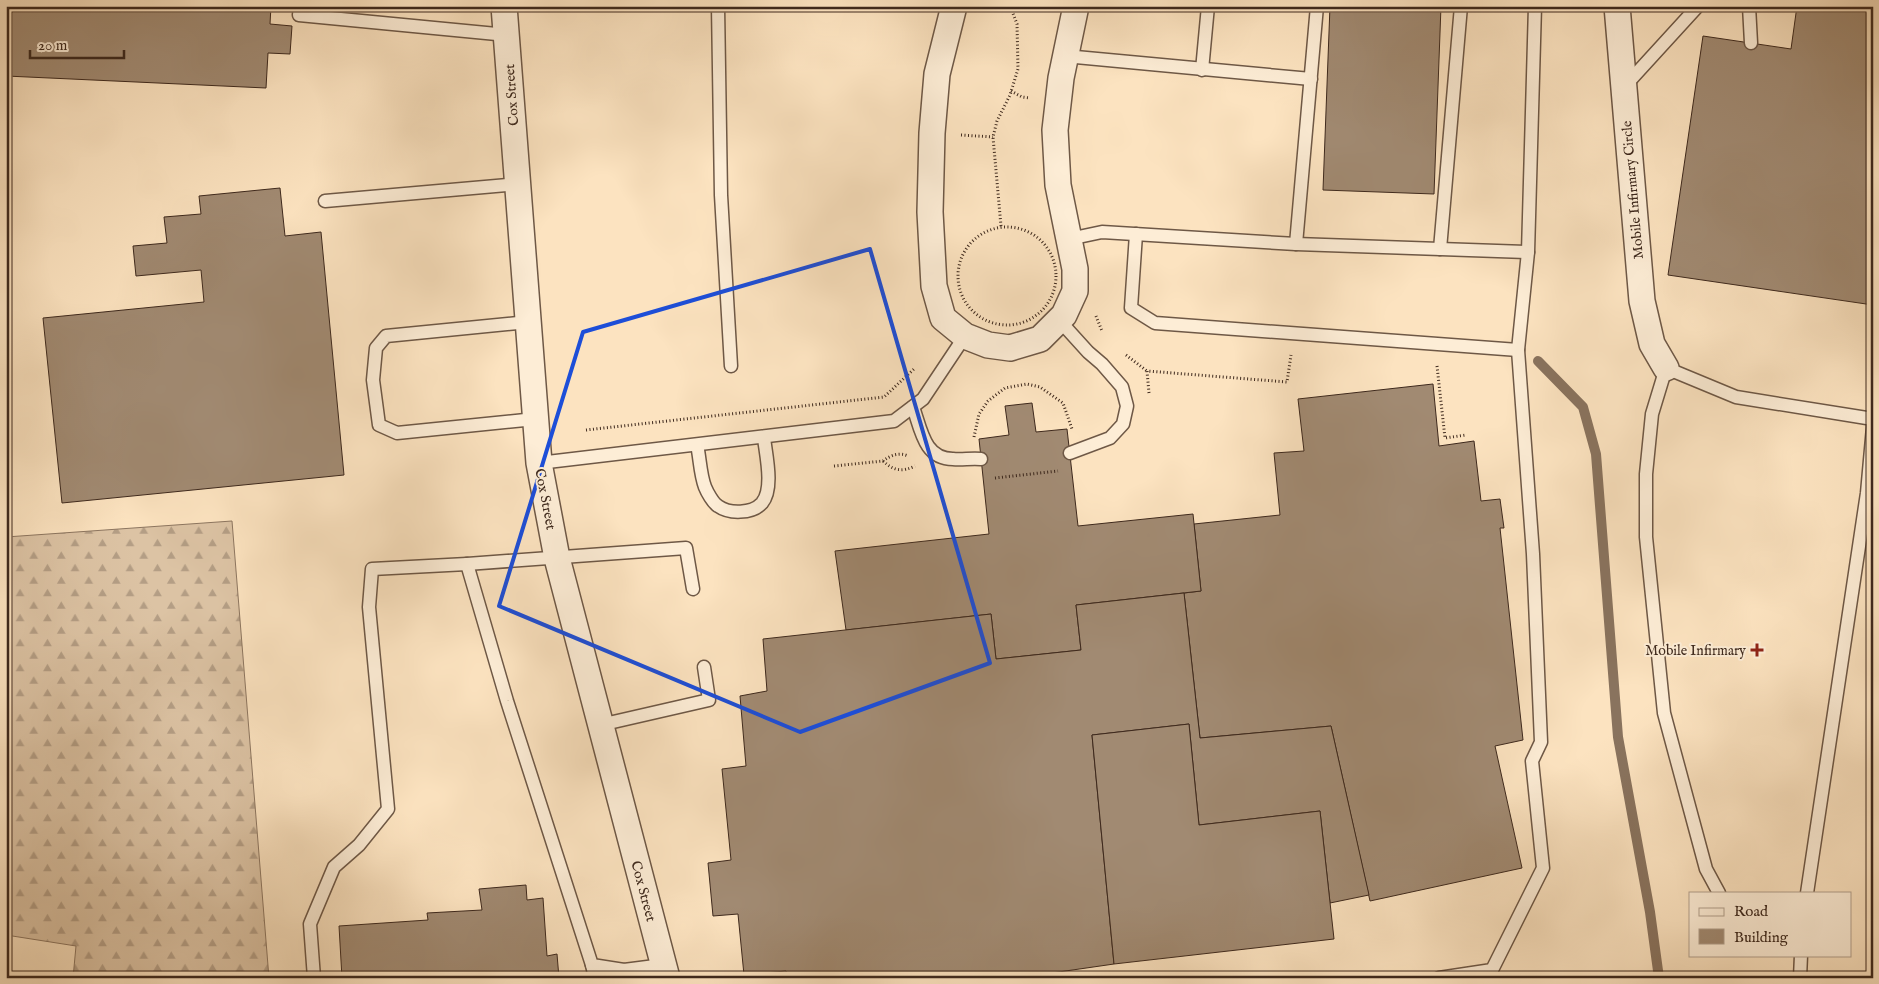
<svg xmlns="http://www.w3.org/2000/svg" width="1879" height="984" viewBox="0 0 1879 984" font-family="'IM FELL English',serif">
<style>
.forest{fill:url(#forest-firs);stroke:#8d7660}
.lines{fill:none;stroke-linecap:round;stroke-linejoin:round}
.stream{stroke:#89735e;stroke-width:10}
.building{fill:#a18a72;stroke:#3e291d}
.lane-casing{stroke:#6e5846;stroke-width:15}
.street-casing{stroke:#6e5846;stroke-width:28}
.path{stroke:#3e291d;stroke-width:3;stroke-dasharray:1 2.5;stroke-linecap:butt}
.lane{stroke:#fdedd6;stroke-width:12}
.street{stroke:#fdedd6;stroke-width:25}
.marked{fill:none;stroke:#1d4ed8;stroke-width:4;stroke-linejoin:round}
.poi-dot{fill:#8f2418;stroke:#fdedd6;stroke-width:2}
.labels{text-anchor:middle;stroke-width:4;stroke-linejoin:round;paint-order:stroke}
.street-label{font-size:14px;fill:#3e291d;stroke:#fdedd6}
.poi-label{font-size:14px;fill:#3e291d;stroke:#fdedd6;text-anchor:end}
</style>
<defs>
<pattern id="forest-firs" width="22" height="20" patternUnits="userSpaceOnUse" patternTransform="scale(1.25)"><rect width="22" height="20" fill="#dcc3a4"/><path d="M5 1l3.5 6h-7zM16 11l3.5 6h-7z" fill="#b49e85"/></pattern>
</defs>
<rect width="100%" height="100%" fill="#fce3c0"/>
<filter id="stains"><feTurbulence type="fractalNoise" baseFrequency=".004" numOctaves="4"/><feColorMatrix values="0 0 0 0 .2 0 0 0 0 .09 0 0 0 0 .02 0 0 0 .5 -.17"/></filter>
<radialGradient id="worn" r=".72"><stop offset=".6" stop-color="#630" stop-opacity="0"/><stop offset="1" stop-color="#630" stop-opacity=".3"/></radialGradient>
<polygon class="forest" points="232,521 269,978 73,978 76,946 6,935 6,537"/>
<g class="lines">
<polyline class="stream" points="1538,361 1583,407 1596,454 1618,737 1650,912 1659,978"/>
</g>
<g class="building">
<polygon points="6,6 271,6 270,24 292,26 290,54 268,53 266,88 6,76"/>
<polygon points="1330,6 1441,6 1434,194 1323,190"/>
<polygon points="1797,6 1873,6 1873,305 1668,275 1703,36 1791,49"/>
<polygon points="280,188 285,236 321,232 344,475 62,503 43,318 204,302 201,270 136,276 133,246 167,243 164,217 201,214 199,196"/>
<polygon points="1433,384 1439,446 1474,441 1481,501 1500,499 1504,528 1500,528 1523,740 1495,746 1522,868 1370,901 1331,726 1200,738 1184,593 1201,591 1194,524 1280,515 1274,453 1304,451 1298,399"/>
<polygon points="1032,403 1036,432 1067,429 1078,526 1193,514 1201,591 1076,605 1081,650 996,659 991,614 846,630 835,551 989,534 979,439 1009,435 1005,406"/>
<polygon points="1184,593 1200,738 1331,726 1369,895 1330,903 1320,811 1199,825 1189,724 1092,735 1114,964 1017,978 787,978 786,971 744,975 738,914 713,916 708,863 731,860 722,769 746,766 740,696 767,691 763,639 991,614 996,659 1081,650 1076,605"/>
<polygon points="1189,724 1199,825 1320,811 1334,939 1114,964 1092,735"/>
<polygon points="526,885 527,900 543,898 547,956 557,954 559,978 342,978 339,926 428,920 427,913 482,910 479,889"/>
</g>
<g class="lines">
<defs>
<g id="lane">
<polyline points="300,6 299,15 507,35"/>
<polyline points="718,6 721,195 731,366"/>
<polyline points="1749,6 1751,43"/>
<polyline points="1065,56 1311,79"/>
<polyline points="1202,70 1208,6"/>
<polyline points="1624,87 1698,6"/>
<polyline points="325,201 518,184"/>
<polyline points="1136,234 1131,308 1155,323 1518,350"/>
<polyline points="1069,239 1102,232 1296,244 1528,252"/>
<polyline points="1296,244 1317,6"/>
<polyline points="1440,249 1461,6"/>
<polyline points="1059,320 1088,352 1102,364 1122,387 1127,406 1123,424 1110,438 1070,453"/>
<polyline points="528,322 386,336 376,348 373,380 379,425 397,433 535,419"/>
<path d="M913,407c8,22 11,52 40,52 9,1 18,-1 28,0"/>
<path d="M697,445c3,13 3,29 8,42 2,5 8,16 13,19 11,8 34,8 44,-3 12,-14 4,-48 2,-65"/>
<polyline points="539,463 894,421 923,399 965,336"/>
<polyline points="467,564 507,701 592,965 624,970 663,965"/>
<polyline points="600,725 709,700 704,667"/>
<polyline points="1719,893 1706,869 1664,713 1646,537 1646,474 1652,414 1666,368 1736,397 1873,419"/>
<polyline points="1807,893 1867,493 1873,427"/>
<polyline points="592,965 595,978"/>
<polyline points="314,978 310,924 334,867 359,845 388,809 369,607 372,569 467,564 686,548 693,589"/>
<polyline points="1439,978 1492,970 1543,868 1532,761 1541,742 1533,554 1518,350 1528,252 1535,6"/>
<polyline points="1800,978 1801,955"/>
</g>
<g id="street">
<polyline points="504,6 539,463 557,558 667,978"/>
<polyline points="954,6 937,74 932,133 930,212 934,286 943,318 965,336 988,345 1010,348 1040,339 1064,315 1075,291 1075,269 1058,185 1055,130 1061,78 1076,6"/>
<polyline points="1617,6 1642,301 1652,344 1666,368"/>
</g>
</defs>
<use href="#lane" class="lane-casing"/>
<use href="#street" class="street-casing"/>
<g class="path">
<polyline points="1011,91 1022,97 1030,98"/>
<polyline points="961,135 993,137"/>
<polyline points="1001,226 993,137 997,121 1010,95 1018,69 1017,24 1010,6"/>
<circle cx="1007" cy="276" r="49"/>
<polyline points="1096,316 1102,331"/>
<polyline points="1126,355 1147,371"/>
<polyline points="1437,366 1445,438 1466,435"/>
<polyline points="1149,393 1147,371 1287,382 1291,355"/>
<polyline points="586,430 884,397 914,369"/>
<polyline points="974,437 979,414 988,401 1005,388 1027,384 1040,387 1063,403 1072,429"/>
<path d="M883,461c11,10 19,11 32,5"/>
<path d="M834,466l49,-5c8,-6 16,-9 25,-5"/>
<polyline points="995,478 1058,471"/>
</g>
<use href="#lane" class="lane"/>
<use href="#street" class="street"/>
</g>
<path class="marked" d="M870,249l120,414 -190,69 -301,-126 84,-274z"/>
<path class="poi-dot" d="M1754.5 642.5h5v5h5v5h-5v5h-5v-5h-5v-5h5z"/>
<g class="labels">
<g class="street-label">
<text transform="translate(511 95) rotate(-94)" y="5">Cox Street</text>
<text transform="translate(1632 190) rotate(-95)" y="5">Mobile Infirmary Circle</text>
<text transform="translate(546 499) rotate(79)" y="5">Cox Street</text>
<text transform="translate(644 891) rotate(75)" y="5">Cox Street</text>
</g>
<g class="poi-label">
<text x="1746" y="655">Mobile Infirmary</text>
</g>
</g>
<rect width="1879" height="984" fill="none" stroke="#fce3c0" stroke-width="25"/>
<rect x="8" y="8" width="1864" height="969" fill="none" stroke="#3e291d" stroke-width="2.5"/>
<rect x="12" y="12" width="1854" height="959" fill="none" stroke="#3e291d"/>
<rect x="1689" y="892" width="162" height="65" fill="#fdedd6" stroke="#b19f8c"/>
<rect x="1699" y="908" width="25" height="8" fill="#fdedd6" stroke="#b19f8c"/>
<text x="1734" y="916" font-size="15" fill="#3e291d">Road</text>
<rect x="1699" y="929" width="25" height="15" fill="#a18a72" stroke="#b19f8c"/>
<text x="1734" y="942" font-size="15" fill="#3e291d">Building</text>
<path d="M30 50v8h94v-8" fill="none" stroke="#3e291d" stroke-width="2.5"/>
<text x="38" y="50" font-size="15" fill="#3e291d" stroke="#fdedd6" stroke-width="4" paint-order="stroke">20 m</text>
<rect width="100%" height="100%" filter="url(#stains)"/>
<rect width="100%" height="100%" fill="url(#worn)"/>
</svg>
